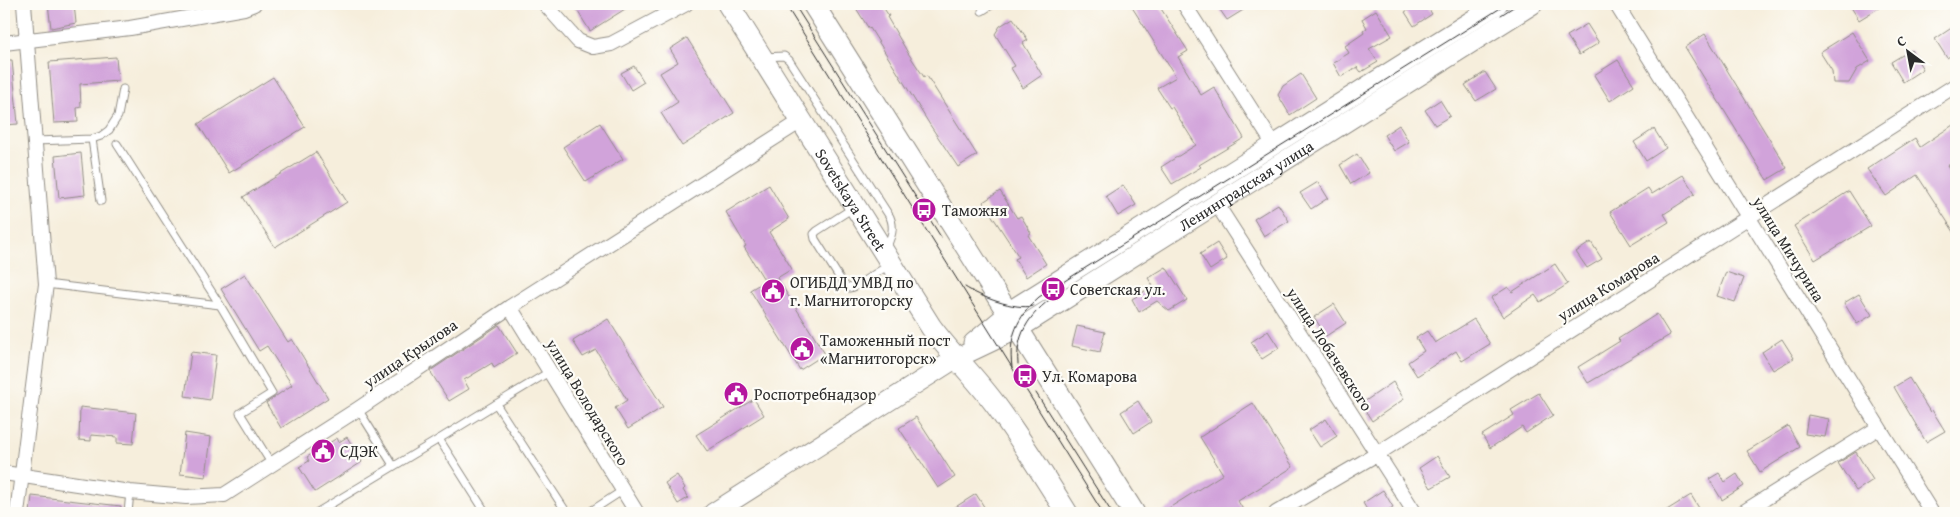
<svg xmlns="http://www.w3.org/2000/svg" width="1960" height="517" viewBox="0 0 1960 517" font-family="'Gentium Book Plus',serif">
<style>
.building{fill:#d1a3da}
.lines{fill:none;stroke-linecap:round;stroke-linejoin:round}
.lane-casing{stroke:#908c84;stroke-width:9}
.street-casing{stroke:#908c84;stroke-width:16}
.secondary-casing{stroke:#908c84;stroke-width:21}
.primary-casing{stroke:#908c84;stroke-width:23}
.lane{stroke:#fff;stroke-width:7}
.street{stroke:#fff;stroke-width:14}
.secondary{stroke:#fff;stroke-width:19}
.primary{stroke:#fff;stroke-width:21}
.tram{stroke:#2b2b2b;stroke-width:1}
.labels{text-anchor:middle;stroke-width:4.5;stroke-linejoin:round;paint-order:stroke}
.street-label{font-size:16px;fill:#2b2b2b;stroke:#fdfcf7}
.poi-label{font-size:16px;fill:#2b2b2b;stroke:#fdfcf7;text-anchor:start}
</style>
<rect width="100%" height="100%" fill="#fdfcf7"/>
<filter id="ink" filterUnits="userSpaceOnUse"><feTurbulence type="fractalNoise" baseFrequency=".02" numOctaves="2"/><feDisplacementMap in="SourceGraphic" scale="10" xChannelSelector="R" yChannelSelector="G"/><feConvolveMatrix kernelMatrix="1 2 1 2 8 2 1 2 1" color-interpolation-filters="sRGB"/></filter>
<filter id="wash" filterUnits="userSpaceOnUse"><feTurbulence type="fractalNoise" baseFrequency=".0096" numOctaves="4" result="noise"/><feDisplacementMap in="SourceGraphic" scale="20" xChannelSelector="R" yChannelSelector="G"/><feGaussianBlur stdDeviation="1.12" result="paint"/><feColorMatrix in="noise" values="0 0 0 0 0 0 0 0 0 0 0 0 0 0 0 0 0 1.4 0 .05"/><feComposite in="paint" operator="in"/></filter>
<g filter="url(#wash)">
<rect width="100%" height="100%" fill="#f6eedc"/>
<g id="blocks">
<g class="building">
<polygon points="48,4 74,4 76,23 51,28"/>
<polygon points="573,4 633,4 590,31"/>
<polygon points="862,4 881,4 889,16 887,17 908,53 924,77 927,76 977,155 958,167 930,125 870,28 869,29 856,8"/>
<polygon points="1130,4 1158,4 1188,51 1178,57 1201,95 1214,87 1244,138 1199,165 1201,167 1172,184 1161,167 1196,145 1172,107 1170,108 1157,88 1176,77"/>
<polygon points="1216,4 1253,4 1227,20"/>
<polygon points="1418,4 1426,4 1432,14 1414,26 1405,12"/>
<polygon points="1849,4 1885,4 1859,20"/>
<polygon points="1376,10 1392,36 1369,49 1378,62 1361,72 1357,67 1341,77 1333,63 1349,53 1345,46 1364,33 1363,31 1367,28 1362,19"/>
<polygon points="1013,18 1028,40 1023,43 1042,75 1023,88 1011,68 1015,66 995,34 1000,26"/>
<polygon points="1587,24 1599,43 1579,55 1567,36"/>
<polygon points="1956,25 1956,52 1947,58 1935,39"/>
<polygon points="1852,32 1870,61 1857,69 1849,83 1833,83 1832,71 1820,52"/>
<polygon points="1705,34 1787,168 1767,180 1685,47"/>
<polygon points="687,38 734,113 682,146 661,113 678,102 660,73 678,62 670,49"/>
<polygon points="1911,50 1923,69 1903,82 1891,62"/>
<polygon points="116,57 118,81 80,84 81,107 77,108 78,122 54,123 49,62"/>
<polygon points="4,60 12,60 18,124 4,125"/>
<polygon points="1618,60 1634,85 1610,101 1594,75"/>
<polygon points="634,66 644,82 631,90 621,73"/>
<polygon points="1485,72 1496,89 1476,101 1465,85"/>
<polygon points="1301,74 1316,98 1290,115 1278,95 1283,86"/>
<polygon points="273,77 305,127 229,173 198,124"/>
<polygon points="1440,100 1450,116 1435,125 1425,110"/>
<polygon points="600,123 623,159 586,182 563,147"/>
<polygon points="1956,123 1956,160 1947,166 1956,180 1956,235 1917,175 1886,196 1867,169 1915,138 1920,147"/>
<polygon points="1399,125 1409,142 1394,151 1384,135"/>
<polygon points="1654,129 1666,148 1646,161 1634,142"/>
<polygon points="316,152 347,202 275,247 243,197"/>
<polygon points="81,153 85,195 59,198 55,156"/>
<polygon points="1357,154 1369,173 1351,184 1340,165"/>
<polygon points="1683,175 1695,194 1664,214 1669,222 1631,245 1610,212 1648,188 1652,194"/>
<polygon points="1318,182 1328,198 1311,209 1300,193"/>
<polygon points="769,185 789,219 769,232 792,269 777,278 825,354 800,370 750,290 765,281 744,247 746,246 726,212"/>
<polygon points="1123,185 1136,205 1118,216 1106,196"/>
<polygon points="1000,191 1017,218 1021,216 1031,233 1028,235 1046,264 1026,277 1015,259 1019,257 983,202"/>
<polygon points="1849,191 1871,226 1815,260 1794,226"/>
<polygon points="1278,204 1289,221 1264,236 1254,219"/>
<polygon points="1591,242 1602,259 1587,268 1576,252"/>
<polygon points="1217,243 1227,259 1210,270 1200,254"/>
<polygon points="1555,264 1568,284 1540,302 1535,295 1503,317 1491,298 1508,287 1512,292"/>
<polygon points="1166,267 1187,300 1169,311 1157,301 1139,312 1132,299 1153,286 1148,278"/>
<polygon points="1726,272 1744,278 1735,302 1717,296"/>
<polygon points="245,274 288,342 292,339 328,398 281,428 266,403 292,385 267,346 259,351 221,289"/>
<polygon points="1859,294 1872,315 1857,324 1844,303"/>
<polygon points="1334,304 1346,323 1326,336 1314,317"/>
<polygon points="1657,314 1670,335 1588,383 1578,367 1620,341 1618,339"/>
<polygon points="608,319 663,407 628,429 615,408 627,400 596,350 583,357 573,341"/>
<polygon points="1474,319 1490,344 1462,361 1456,351 1417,376 1408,362 1424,351 1416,338 1427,331 1435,343"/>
<polygon points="499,325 517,353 494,368 492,363 464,380 469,389 449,401 430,371"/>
<polygon points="1077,326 1105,332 1100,352 1072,346"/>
<polygon points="1268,331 1279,348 1262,359 1251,342"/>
<polygon points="1782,339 1794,358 1773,370 1762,352"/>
<polygon points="191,352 216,355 210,400 185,396"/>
<polygon points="1909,378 1930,412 1932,410 1945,431 1926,442 1894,387"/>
<polygon points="1393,382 1404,399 1372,421 1361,404"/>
<polygon points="1539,393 1553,415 1526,433 1522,427 1490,448 1482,435 1514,415 1511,410"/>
<polygon points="754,399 764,415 707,451 696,435"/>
<polygon points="1138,401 1151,422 1134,433 1121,412"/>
<polygon points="1253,403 1293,467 1238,501 1245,513 1161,513 1223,474 1200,437"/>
<polygon points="80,407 136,413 133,444 117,443 117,437 91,435 91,441 79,440"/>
<polygon points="1808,415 1829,419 1825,437 1805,434"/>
<polygon points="916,417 955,477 938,488 899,428"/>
<polygon points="1326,419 1337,436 1320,447 1309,430"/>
<polygon points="1788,426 1800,447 1760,472 1747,451"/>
<polygon points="185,433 211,437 206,477 180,474"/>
<polygon points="347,437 362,462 315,492 299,467 309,461 307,457 337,438 339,442"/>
<polygon points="1856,452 1873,480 1856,491 1838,463"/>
<polygon points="1437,456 1450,477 1431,488 1419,468"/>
<polygon points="1719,473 1725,482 1737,474 1744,486 1722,500 1709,479"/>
<polygon points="677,475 685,488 683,490 688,498 678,504 665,483"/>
<polygon points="1383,490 1393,507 1383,513 1369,513 1363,503"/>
<polygon points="976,494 988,513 946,513"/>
<polygon points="1691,495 1702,513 1662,513"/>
<polygon points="32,496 121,506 120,513 30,513"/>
</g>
</g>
</g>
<g filter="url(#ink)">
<use href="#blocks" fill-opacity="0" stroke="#908c84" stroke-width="1"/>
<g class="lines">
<defs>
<g id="lane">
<polyline points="982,11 993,4"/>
<path d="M764,57l20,-1 5,4 101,157c5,12 1,20 -4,32"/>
<polyline points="92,139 101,201"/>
<polyline points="35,141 92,139 101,136 109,130 118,116 123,89"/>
<polyline points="117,144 220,305 272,393 240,413 271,463"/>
<polyline points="853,208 817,231 814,234 815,239 844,285 849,288 854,287 889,265"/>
<polyline points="46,284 220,305"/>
<polyline points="549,372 496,404 567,513"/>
<polyline points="358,409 393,465"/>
<polyline points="128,513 130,492"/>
<polyline points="316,513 439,439"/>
<polyline points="486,513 439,439 496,404"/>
<polyline points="588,513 622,491"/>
</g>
<g id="street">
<polyline points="545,4 578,41 593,47 611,44 686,4"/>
<polyline points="1184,4 1274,145"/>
<polyline points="1616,4 1932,513"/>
<polyline points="4,43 130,28 244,8 254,4"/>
<polyline points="1216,203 1415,513"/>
<polyline points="510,307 637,513"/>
<polyline points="4,473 130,492 186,497 224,495 358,409 510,307 801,121"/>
<polyline points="17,513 46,284 24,4"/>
<polyline points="1276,513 1377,454 1956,85"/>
<polyline points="1742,513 1878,428"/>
</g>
<g id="secondary">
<polyline points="973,343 1016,307 1498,4"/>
<path id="s1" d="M713,513l242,-154 63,-30 515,-325"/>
</g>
<g id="primary">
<path id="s2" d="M728,4l203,323c20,27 44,50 64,77 26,35 49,72 72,109"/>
<polyline points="813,4 1134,513"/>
</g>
</defs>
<use href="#lane" class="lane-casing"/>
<use href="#street" class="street-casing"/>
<use href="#secondary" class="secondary-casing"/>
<use href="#primary" class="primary-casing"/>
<use href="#lane" class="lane"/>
<use href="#street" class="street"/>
<use href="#secondary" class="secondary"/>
<use href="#primary" class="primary"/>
<g class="tram">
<polyline points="785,4 1103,513"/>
<polyline points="794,4 941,237"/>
<polyline points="1501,15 1518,4"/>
<path d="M965,287c15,10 50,23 68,19"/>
<path d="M1018,364c-3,-32 15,-54 41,-71"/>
<path d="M1012,367c-4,-29 5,-50 27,-70l468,-293"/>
<polyline points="1036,393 1112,513"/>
</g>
</g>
</g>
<defs>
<symbol id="bus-disc" viewBox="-11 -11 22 22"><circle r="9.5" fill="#b5179e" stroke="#fdfcf7"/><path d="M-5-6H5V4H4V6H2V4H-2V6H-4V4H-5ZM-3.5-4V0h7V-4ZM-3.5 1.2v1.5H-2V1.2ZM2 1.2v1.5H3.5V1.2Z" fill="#fff"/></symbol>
<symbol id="civic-disc" viewBox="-11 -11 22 22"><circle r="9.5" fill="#b5179e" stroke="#fdfcf7"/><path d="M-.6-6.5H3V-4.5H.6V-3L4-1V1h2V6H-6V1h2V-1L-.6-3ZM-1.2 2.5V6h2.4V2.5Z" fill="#fff"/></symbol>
</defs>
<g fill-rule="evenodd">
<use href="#bus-disc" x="910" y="196" width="28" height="28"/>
<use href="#bus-disc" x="1039" y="275" width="28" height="28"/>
<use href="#civic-disc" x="759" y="277" width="28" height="28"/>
<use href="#civic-disc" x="788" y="335" width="28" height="28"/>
<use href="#bus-disc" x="1011" y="362" width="28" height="28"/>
<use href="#civic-disc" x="722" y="380" width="28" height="28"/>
<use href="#civic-disc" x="309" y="437" width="28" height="28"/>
</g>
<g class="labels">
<g class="street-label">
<text dy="6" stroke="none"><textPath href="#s1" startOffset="626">Ленинградская улица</textPath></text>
<text dy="6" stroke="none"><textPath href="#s2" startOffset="231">Sovetskaya Street</textPath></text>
<text transform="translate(1789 249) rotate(58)" y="6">улица Мичурина</text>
<text transform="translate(1608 286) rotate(-32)" y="6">улица Комарова</text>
<text transform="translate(1330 349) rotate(57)" y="6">улица Лобачевского</text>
<text transform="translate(410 353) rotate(-34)" y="6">улица Крылова</text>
<text transform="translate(588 402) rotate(59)" y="6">улица Володарского</text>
</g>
<g class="poi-label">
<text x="942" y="216">Таможня</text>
<text x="790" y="288">ОГИБДД УМВД по<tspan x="790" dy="18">г. Магнитогорску</tspan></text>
<text x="1070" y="295">Советская ул.</text>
<text x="820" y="346">Таможенный пост<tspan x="820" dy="18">«Магнитогорск»</tspan></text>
<text x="1042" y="382">Ул. Комарова</text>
<text x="754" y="400">Роспотребнадзор</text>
<text x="340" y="457">СДЭК</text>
</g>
</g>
<rect width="1960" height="517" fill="none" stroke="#fdfcf7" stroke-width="20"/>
<g transform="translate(1908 52) rotate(328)" stroke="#fdfcf7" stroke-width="4" paint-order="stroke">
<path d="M0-4L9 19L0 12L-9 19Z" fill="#2b2b2b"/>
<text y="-8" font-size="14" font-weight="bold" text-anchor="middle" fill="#2b2b2b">С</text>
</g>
</svg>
